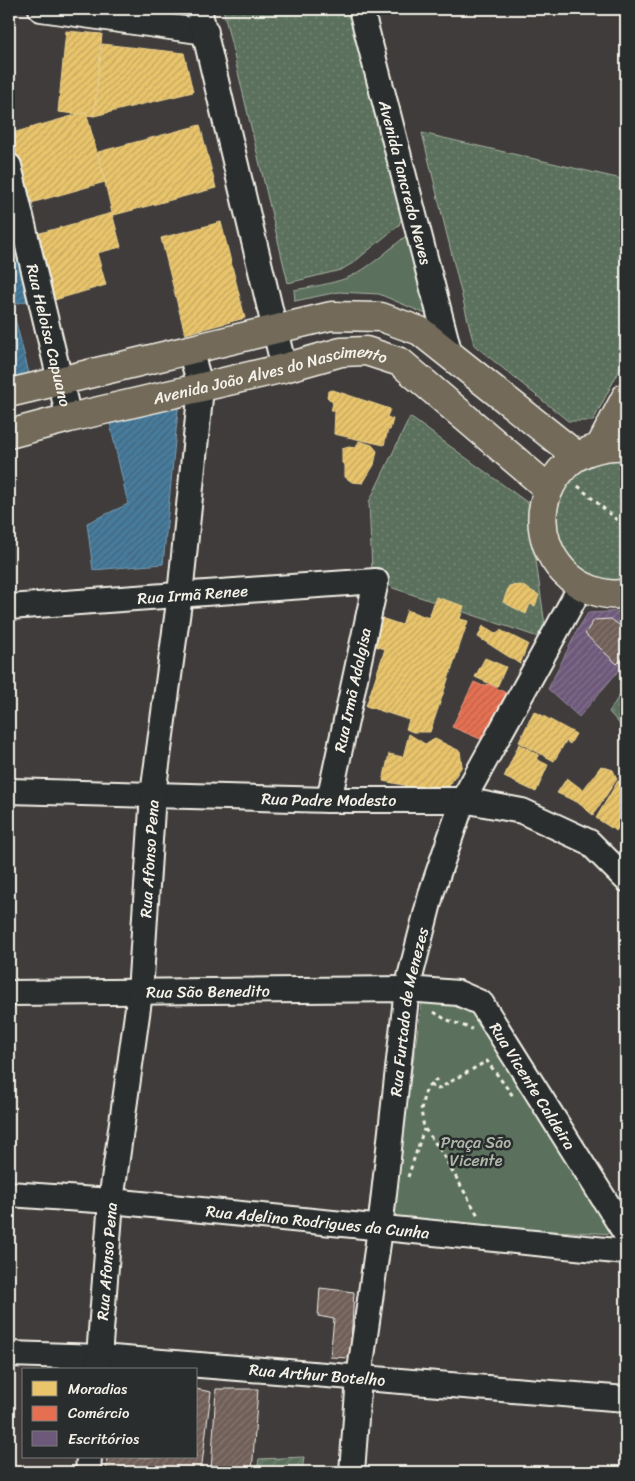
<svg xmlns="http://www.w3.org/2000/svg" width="635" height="1481" viewBox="0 0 635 1481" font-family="Sriracha,sans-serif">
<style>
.grass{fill:url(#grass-dots);stroke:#a8b1a2}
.park{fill:#5b715d;stroke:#a8b1a2}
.garden{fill:url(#garden-furrows);stroke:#a8b1a2}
.homes{fill:url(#homes-hatch);stroke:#ecd290}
.shops{fill:url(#shops-hatch);stroke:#eb967e}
.offices{fill:url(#offices-hatch);stroke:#96879b}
.public{fill:url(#public-hatch);stroke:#7a9eb4}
.building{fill:url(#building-hatch);stroke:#f4f1e8}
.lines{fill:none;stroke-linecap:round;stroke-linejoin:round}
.minor-casing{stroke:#f4f1e8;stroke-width:28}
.major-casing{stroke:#f4f1e8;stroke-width:31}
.path{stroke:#f4f1e8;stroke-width:3;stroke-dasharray:4 4;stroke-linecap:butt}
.minor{stroke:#2a2d2e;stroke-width:24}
.major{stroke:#736b5a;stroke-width:28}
.labels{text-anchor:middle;stroke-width:5;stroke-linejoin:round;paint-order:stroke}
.street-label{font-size:16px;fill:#f4f1e8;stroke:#2a2d2e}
.park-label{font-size:16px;fill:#afb7a9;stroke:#2a2d2e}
</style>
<defs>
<pattern id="grass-dots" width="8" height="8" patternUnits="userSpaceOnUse" patternTransform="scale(1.25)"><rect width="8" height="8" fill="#5b715d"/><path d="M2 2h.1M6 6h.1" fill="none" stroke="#738674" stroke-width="1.8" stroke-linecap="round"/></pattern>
<pattern id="garden-furrows" width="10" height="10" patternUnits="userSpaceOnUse" patternTransform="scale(1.25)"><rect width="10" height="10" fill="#5b715d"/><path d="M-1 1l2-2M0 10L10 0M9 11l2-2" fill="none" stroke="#738674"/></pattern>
<pattern id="homes-hatch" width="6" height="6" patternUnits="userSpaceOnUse" patternTransform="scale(1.25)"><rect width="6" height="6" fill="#e9c46a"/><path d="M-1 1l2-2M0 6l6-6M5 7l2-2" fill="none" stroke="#c1a561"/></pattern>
<pattern id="shops-hatch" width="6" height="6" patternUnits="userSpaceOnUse" patternTransform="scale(1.25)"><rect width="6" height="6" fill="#e76f51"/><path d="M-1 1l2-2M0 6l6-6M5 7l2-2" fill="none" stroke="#b8634e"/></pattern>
<pattern id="offices-hatch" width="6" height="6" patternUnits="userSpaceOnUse" patternTransform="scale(1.25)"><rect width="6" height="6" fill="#6d597a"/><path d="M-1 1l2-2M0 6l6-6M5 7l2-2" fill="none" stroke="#82718d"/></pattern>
<pattern id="public-hatch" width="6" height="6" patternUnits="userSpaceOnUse" patternTransform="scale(1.25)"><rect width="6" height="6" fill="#457b9d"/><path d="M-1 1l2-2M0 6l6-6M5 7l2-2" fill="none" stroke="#476476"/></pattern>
<pattern id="building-hatch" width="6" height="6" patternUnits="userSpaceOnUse" patternTransform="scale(1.25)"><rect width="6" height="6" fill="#705f58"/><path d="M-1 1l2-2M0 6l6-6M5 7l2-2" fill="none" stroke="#857670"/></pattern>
</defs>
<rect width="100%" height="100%" fill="#3f3c3b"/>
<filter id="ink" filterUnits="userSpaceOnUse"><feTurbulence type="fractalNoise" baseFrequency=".02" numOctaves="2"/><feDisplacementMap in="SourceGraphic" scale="10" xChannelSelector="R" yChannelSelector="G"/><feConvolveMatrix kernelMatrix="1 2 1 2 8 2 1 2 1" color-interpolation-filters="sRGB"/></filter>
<g filter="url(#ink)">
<g class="grass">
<polygon points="223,9 348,9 402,217 399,225 353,263 341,270 288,283"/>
<polygon points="422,133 626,180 626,357 593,421 568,421 474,345"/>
<polygon points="410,417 528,503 547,640 393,588 372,571 369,502"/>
<polygon points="614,457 626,459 626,583 590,579 561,551 554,512 561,491 574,474 593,462"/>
<polygon points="626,685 626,731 609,712"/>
</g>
<g class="park">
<path d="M407,235l21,80 -49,-21 -41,-2 -43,9 -1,-11c18,-3 36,-6 53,-12 22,-9 41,-28 60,-43z"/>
<polygon points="422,1001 477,1009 616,1234 389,1223"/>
</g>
<polygon class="garden" points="304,1457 302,1472 257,1472 259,1459"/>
<g class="homes">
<polygon points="66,31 102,34 94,116 58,112"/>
<polygon points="102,44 184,53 193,92 94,116"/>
<polygon points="86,112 105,182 24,205 9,152 9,134"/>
<polygon points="200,125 216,188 114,215 112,213 98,152"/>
<polygon points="112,213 121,247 97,253 106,285 51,301 33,235"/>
<polygon points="221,222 245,318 185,334 161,238"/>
<polygon points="333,390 390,409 387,417 393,419 390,430 388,430 384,445 334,434 335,411 331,411 333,403 327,397 328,391"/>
<polygon points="359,441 372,445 377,451 374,465 363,483 352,482 345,477 345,465 342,463 342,449 349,447 356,448"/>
<polygon points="521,585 539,595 535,606 530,604 526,614 503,602 509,586"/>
<polygon points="436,597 464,606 460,619 468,621 430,732 413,732 406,729 409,720 366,706 385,649 372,645 381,618 402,625 407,610 429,618"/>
<polygon points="483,626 497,634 500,630 528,644 520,664 478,637"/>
<polygon points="485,658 506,667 497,687 475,677"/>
<polygon points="534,711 576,734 570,744 566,741 554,761 519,742"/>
<polygon points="409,734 425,744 435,739 460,751 462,766 447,789 407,790 408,786 383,781 389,754 403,757"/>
<polygon points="519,744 539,755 536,759 548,765 536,792 504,777"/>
<polygon points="601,766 613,770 617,779 593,815 577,802 557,793 567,778 583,790"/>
<polygon points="618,781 626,783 626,818 616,831 596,818"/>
</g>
<polygon class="shops" points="474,682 483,686 489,684 506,693 483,740 452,727"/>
<polygon class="offices" points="626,611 626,662 579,717 548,689 578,629 588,613"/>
<g class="public">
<polygon points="17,254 27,301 11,305 9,293 9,255"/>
<polygon points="9,295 31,381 9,385"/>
<polygon points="179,400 163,564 93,570 87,523 128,504 109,419"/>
</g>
<g class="building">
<polygon points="611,619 626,630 626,654 617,664 585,634 594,620"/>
<polygon points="320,1288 354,1292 350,1358 330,1357 334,1319 318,1316"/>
<polygon points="196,1389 211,1392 201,1472 106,1472 107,1457 196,1457"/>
<polygon points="216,1389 258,1389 252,1472 211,1472"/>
</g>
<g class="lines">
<defs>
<g id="minor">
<polyline points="41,9 206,32"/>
<polyline points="199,9 284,368"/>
<path id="s1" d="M361,9l89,346"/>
<path id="s2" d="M9,166l60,252"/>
<path id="s3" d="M9,607l367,-26 -47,219"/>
<path id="s4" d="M9,791l320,9h134l59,11 67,31 37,37"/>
<path id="s5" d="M9,993l398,-4 51,4 23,10 145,231"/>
<path id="s6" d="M9,1194l102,7 515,51"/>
<path id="s7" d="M9,1354l91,3 526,42"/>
<path id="s8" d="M98,1370l13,-169 29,-208 13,-199 27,-199 21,-207 -11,-38"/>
<polyline points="88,1472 89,1457"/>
<path id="s9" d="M352,1472l7,-94 21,-149 27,-240 25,-98 31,-91 118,-214"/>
</g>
<g id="major">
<polyline points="9,393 331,316 381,317 420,331 577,456"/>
<path id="s10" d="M9,434l60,-16 215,-50 57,-16 25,-1 34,11 149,127"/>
<path d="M626,446c-16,-1 -33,2 -48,10 -10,5 -18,15 -24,24 -26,40 -6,94 38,110 11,4 23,6 34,3"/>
<polyline points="600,447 626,397"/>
</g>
</defs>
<use href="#minor" class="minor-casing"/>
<use href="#major" class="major-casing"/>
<g class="path">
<polyline points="578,486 626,528"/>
<polyline points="434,1012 445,1019 472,1029"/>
<polyline points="437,1079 428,1087 424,1095 421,1110 424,1128 439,1148 479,1217"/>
<polyline points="430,1085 438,1089 487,1061 513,1096"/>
<polyline points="408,1177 424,1129"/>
</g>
<use href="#minor" class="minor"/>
<use href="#major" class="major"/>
</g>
</g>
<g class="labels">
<g class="street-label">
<text dy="6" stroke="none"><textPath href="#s1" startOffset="179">Avenida Tancredo Neves</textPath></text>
<text dy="6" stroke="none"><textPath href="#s2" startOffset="174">Rua Heloisa Capuano</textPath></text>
<text dy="6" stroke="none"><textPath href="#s10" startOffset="269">Avenida João Alves do Nascimento</textPath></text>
<text dy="6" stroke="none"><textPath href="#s3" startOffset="184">Rua Irmã Renee</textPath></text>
<text transform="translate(352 690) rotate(-78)" y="6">Rua Irmã Adalgisa</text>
<text dy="6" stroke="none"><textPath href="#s4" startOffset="320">Rua Padre Modesto</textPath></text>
<text dy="6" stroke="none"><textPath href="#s8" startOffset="514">Rua Afonso Pena</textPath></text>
<text dy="6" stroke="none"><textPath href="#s5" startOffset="199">Rua São Benedito</textPath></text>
<text dy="6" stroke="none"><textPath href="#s9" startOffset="464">Rua Furtado de Menezes</textPath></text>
<text dy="6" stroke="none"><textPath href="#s5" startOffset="572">Rua Vicente Caldeira</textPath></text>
<text dy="6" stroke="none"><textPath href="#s6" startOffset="310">Rua Adelino Rodrigues da Cunha</textPath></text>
<text dy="6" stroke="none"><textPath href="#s8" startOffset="109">Rua Afonso Pena</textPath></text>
<text dy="6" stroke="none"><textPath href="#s7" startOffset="309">Rua Arthur Botelho</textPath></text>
</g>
<g class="park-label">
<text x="476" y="1148">Praça São<tspan x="476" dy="18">Vicente</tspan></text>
</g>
</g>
<rect width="635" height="1481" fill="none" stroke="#2a2d2e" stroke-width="30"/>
<rect x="15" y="15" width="605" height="1451" fill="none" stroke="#f4f1e8" stroke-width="2" filter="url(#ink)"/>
<rect x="22" y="1368" width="175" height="90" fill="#2a2d2e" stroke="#7b7b78"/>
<rect x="32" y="1381" width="25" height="15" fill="#e9c46a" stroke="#7b7b78"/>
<text x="68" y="1394" font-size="15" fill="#f4f1e8">Moradias</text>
<rect x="32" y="1406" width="25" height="15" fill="#e76f51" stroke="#7b7b78"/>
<text x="68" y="1418" font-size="15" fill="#f4f1e8">Comércio</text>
<rect x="32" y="1431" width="25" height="15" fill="#6d597a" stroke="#7b7b78"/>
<text x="68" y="1444" font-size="15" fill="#f4f1e8">Escritórios</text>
</svg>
